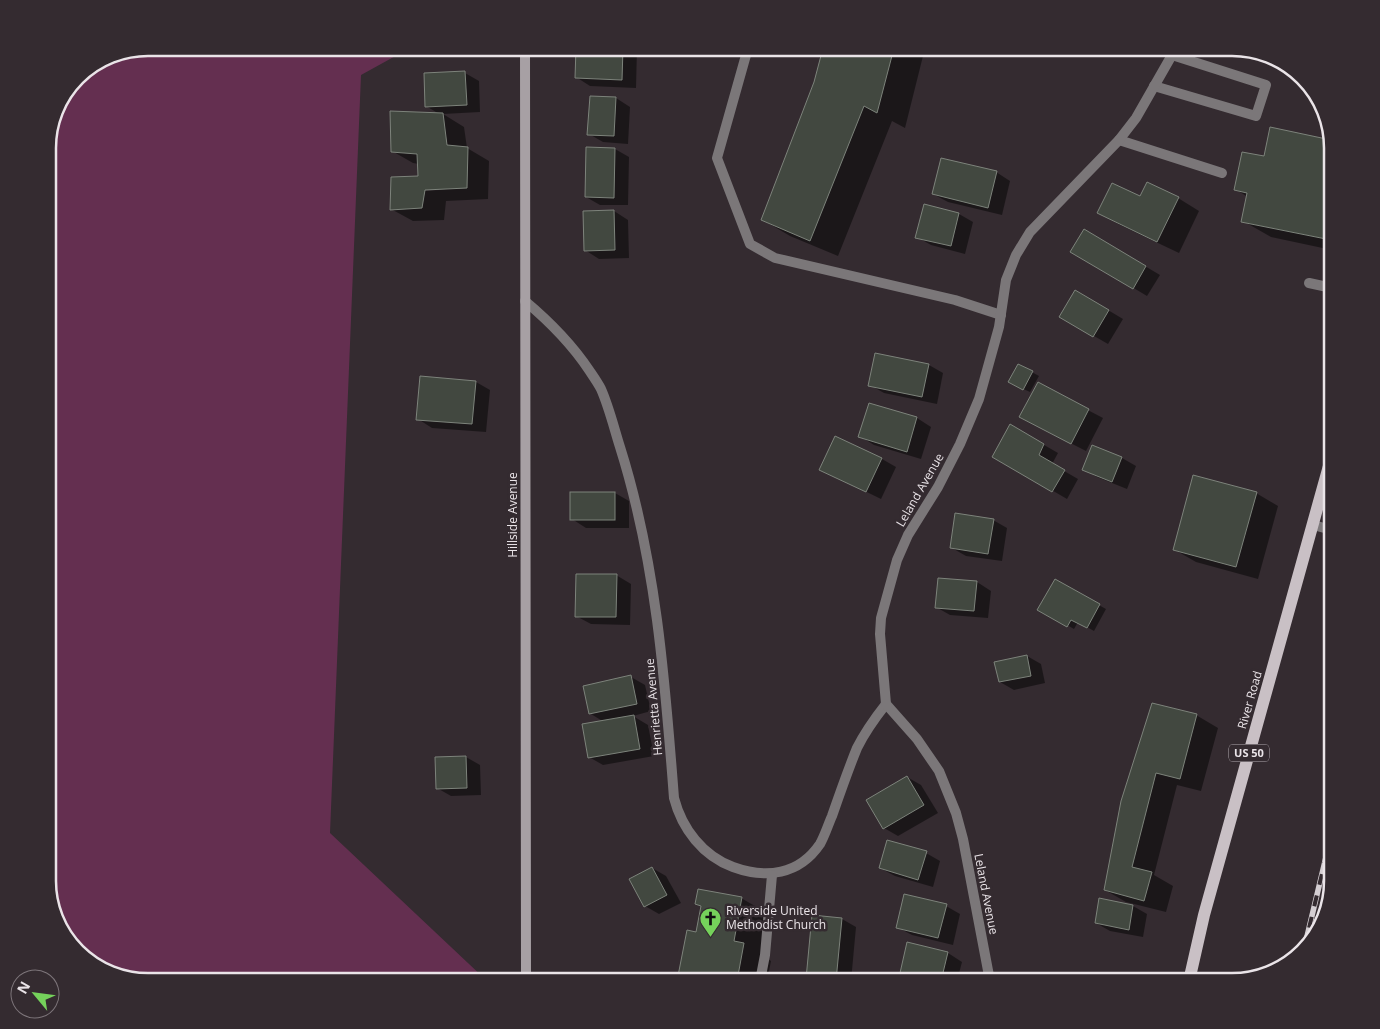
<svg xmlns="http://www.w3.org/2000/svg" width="1380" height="1029" viewBox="0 0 1380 1029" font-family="'Open Sans',sans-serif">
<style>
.green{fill:#642f50}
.shadow{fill:#0007;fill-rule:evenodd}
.building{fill:#424840;stroke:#7d837b}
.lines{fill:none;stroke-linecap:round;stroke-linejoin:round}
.lane{stroke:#7b7779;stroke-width:10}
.street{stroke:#7b7779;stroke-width:10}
.secondary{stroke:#a7a0a4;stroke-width:10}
.primary{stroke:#c9c0c5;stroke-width:12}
.rail-casing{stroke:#d4ced2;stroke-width:5.5}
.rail{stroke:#342b30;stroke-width:4;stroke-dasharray:11;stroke-linecap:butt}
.labels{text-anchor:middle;stroke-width:5;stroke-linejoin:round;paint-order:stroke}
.shield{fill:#342b30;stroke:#b3acb1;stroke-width:1}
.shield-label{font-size:11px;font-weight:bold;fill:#eae4e8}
.street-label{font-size:12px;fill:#eae4e8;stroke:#342b30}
.poi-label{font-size:12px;fill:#eae4e8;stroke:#342b30;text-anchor:start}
.rim{fill:none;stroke:#eae4e8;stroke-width:2.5}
</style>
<rect width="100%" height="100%" fill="#342b30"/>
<polygon class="green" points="148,48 410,48 361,75 330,833 486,980 486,981 148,981 87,961 58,926 48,887 48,141 58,103 81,73 110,55"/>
<g class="shadow">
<polygon points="577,48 637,48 636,88 590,86 576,77"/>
<polygon points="825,48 925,48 905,128 892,121 838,256 790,236 763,220 815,83"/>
<path d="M465,73l14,8 1,31 -37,2 21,13 3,21 22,13 -1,38 -42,2 -2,19 -31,1 -22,-12 29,-31 -1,-14 -6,-1 -21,-12 49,-36 -15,-9zM439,188v2l-20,1 -1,-2z"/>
<polygon points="616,98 630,107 628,144 603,142 589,134"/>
<polygon points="1331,141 1332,148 1332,250 1271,237 1243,221 1248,197 1235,189 1265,158"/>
<polygon points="615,149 629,157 628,205 600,205 586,197"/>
<polygon points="996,172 1010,181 1002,215 948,202 933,194"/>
<polygon points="1141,198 1178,198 1199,211 1179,253 1120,225 1099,213"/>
<polygon points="925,206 959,214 973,222 965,254 931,245 917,237"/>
<polygon points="614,211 628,220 629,258 599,259 585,250 584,212"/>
<polygon points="1084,230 1160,275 1147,296 1072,251"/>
<polygon points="1076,291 1123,319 1108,344 1061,317"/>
<polygon points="876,355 929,365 943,373 937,404 884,393 870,385"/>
<polygon points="1019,365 1039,376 1030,392 1017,386"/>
<polygon points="476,382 490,390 486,432 432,428 418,419"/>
<polygon points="1038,384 1103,418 1086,451 1035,425"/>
<polygon points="870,404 917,418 931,427 921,459 874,445 860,436"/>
<polygon points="1011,426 1058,453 1052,464 1078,479 1067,499 993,456"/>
<polygon points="1092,446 1122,458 1136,466 1127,489 1097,477 1083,469"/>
<polygon points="882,459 896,467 881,499 820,469"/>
<polygon points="615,493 629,501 629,528 586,528 572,519"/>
<polygon points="1256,493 1278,506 1258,579 1196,562 1175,550"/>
<polygon points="993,520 1007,528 1002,561 966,556 952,548"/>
<polygon points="616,575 631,584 630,625 591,624 576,616"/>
<polygon points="1055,581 1106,609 1094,631 1078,622 1074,629 1039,609"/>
<polygon points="977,582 991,591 988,618 950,615 936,607"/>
<polygon points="1027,656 1041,664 1045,683 1014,690 1000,682"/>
<polygon points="631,677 645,685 651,711 633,716 648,725 654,756 603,765 589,757 604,722 591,714"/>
<polygon points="1196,715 1218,728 1201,791 1177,785 1154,875 1173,886 1166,912 1126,902 1105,890 1122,801"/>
<polygon points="466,757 480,765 481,795 451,796 437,788"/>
<polygon points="907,777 921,785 938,813 898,836 884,828"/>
<polygon points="926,853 940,861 933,887 895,876 880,868"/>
<polygon points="652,868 666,876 681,903 659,914 645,906"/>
<polygon points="741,898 769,914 762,955 771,961 767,981 679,981 688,932 697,933 702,907 696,904"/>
<polygon points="946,906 960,914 953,945 912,935 897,927"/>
<polygon points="1133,906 1147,914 1143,937 1110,931 1096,923"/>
<polygon points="842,919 856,927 851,981 814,981 808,978"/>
<polygon points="948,953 962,962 957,981 917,981 901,973"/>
</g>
<g class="building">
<polygon points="576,48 623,48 622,80 575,78"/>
<polygon points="823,48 894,48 877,113 864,106 810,241 761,220 814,82"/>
<polygon points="465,71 467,105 425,107 424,73"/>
<polygon points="590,96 616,97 614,136 587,135"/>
<polygon points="390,111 443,113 447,145 468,147 467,188 425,190 422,208 390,210 391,177 418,176 417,154 391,152"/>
<polygon points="1270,127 1331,140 1332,148 1332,233 1331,240 1241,222 1247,193 1234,190 1242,152 1264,156"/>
<polygon points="586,147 615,148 614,198 585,197"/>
<polygon points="941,158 997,171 988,208 932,194"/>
<polygon points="1147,182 1179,197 1157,242 1097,213 1112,183 1140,196"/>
<polygon points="924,204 959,213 951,246 915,238"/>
<polygon points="614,210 615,250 584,251 583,211"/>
<polygon points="1084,229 1146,266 1133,289 1070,252"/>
<polygon points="1075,290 1109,310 1093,337 1059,317"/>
<polygon points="875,353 929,364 922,397 868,386"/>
<polygon points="1018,364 1033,371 1023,390 1008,382"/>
<polygon points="420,376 476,381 472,424 416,420"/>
<polygon points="1038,382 1089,409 1071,444 1019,417"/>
<polygon points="869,403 917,417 907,452 858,437"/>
<polygon points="1010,424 1044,444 1039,455 1065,470 1052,492 992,457"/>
<polygon points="835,436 882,458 866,492 819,470"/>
<polygon points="1092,445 1122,457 1112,482 1082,470"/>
<polygon points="1193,475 1257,492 1236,567 1173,550"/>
<rect x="570" y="492" width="45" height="28"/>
<polygon points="955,513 994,519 988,554 950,548"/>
<polygon points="576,574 617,574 616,617 575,617"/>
<polygon points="938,578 977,581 974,611 935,608"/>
<polygon points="1055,579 1100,604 1087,628 1071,620 1067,627 1037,610"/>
<polygon points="1027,655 1031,676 999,682 994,662"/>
<polygon points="631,675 637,704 589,714 583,686"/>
<polygon points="1152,703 1197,714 1180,779 1156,773 1132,867 1152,872 1144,901 1104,890 1121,801"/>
<polygon points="634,715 640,749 588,758 582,724"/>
<polygon points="466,756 467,788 436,789 435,757"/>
<polygon points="907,776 924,805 883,829 866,800"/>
<polygon points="887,840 927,851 918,880 879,868"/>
<polygon points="652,867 667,895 644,907 629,879"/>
<polygon points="698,889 742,897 734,941 744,943 737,981 677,981 687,930 696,932 701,906 695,904"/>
<polygon points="904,894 947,904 938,938 896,928"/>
<polygon points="1099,898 1133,905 1129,930 1095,923"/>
<polygon points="812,915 842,918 836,981 806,979"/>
<polygon points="907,942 948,952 941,981 933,981 900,973"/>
</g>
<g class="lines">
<g class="lane">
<polyline points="748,48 717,158 750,244 775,258 955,300 1001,315"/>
<polyline points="1154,86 1256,116 1266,85 1172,55"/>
<polyline points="1317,97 1316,100 1320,100"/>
<polyline points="1119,140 1222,173"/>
<polyline points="1309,283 1332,288"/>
</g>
<g class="street">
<path d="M525,301c25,21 46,42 64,69 4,6 9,13 12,19 8,18 13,39 19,58 36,114 45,233 54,351 8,31 29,58 59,69 33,12 66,8 87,-23 5,-9 8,-19 12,-28 8,-23 16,-46 25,-68 8,-16 18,-30 29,-44"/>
<polyline points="1313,525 1332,530"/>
<polyline points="760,981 765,955 772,875"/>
<polyline points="990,981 963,839 956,813 939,771 917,739 886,704 880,634 881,618 897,560 908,535 938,487 960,444 979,399 999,327 1006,280 1016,255 1030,232 1119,140 1136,118 1176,48"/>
</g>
<polyline class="secondary" points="525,48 526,981"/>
<polyline class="primary" points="1189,981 1204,915 1332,455"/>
<defs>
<polyline id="rail" points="1304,949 1332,832"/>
</defs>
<use href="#rail" class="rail-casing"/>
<use href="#rail" class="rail"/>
</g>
<defs>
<symbol id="church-pin" viewBox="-11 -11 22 30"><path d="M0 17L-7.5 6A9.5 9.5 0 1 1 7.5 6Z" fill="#75d25b" stroke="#342b30"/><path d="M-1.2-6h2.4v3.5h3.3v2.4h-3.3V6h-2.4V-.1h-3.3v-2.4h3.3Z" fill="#111"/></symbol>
</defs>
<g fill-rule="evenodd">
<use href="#church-pin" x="698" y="906" width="25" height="34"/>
</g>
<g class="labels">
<rect class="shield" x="1229" y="744.5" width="40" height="17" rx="4"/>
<g class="shield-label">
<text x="1249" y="757">US 50</text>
</g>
<g class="street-label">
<text transform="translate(920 490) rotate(-60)" y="4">Leland Avenue</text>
<text transform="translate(513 515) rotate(-90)" y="4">Hillside Avenue</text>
<text transform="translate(1250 700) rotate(-74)" y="4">River Road</text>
<text transform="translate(654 707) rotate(-95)" y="4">Henrietta Avenue</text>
<text transform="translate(986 894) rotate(79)" y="4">Leland Avenue</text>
</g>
<g class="poi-label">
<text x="726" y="915">Riverside United<tspan x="726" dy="14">Methodist Church</tspan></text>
</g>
</g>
<path d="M0 0H1380V1029H0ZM148 56H1232A92 92 0 0 1 1324 148V881A92 92 0 0 1 1232 973H148A92 92 0 0 1 56 881V148A92 92 0 0 1 148 56Z" fill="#342b30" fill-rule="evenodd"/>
<path class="rim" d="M148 56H1232A92 92 0 0 1 1324 148V881A92 92 0 0 1 1232 973H148A92 92 0 0 1 56 881V148A92 92 0 0 1 148 56Z"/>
<g transform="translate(35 994) rotate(299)"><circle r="24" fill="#342b30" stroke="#7d757a"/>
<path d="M0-4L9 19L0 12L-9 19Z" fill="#75d25b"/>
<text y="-8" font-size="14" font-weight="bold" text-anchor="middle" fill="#eae4e8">N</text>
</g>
</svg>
